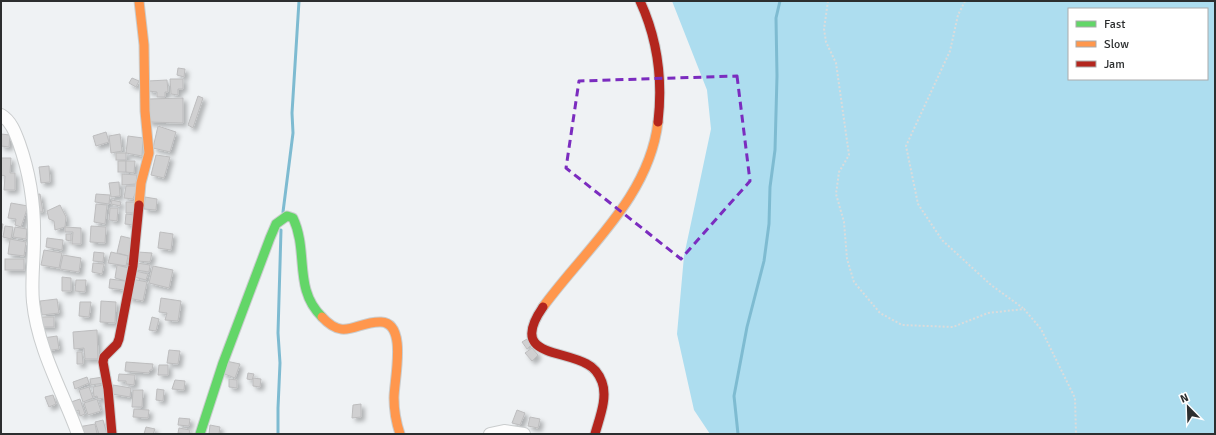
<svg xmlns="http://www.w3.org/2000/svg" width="1216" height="435" viewBox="0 0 1216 435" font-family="Signika,sans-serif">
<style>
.forest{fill:#adddef;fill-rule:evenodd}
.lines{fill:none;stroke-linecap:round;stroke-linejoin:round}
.stream{stroke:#7ebbd1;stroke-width:3}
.building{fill:#d0d0d1;stroke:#bdbdbe;filter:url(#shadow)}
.street-casing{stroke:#cacdce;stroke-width:14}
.fast-casing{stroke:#cacdce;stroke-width:11}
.slow-casing{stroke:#cacdce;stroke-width:11}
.jam-casing{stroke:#cacdce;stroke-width:11}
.path{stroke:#dbdcdc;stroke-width:2;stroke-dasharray:2 2;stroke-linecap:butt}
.street{stroke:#fdfdfd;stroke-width:12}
.fast{stroke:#63d668;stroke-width:9}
.slow{stroke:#ff974d;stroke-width:9}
.jam{stroke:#b3261e;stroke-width:9}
.marked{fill:none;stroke:#7b2cbf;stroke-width:3;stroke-dasharray:8 5;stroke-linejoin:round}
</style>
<defs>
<filter id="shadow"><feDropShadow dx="3.5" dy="3.5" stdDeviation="2" flood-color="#0004"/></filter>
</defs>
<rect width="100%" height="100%" fill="#eff2f4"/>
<path class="forest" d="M672,1h543v433h-505l-16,-24 -17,-76 7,-78 27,-127 -4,-39zM1069,9h138v70h-138z"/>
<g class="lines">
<g class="stream">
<polyline points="283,212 293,133 292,113 299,1"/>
<polyline points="278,434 278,408 280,363 278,333 281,230"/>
<polyline points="738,434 734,396 747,327 764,261 769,224 770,187 775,150 777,76 776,18 780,1"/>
</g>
</g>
<g class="building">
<polygon points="178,68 185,69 184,77 177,75"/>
<polygon points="132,78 139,81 136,87 129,83"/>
<polygon points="170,79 183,79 183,89 178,89 178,95 171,94"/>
<polygon points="167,80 168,92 165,92 165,97 157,97 157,92 148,91 148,81"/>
<polygon points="198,96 203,98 193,128 188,125"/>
<polygon points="183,98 183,123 148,122 148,99"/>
<polygon points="158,126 176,132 170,152 153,148"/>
<polygon points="106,132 109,142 96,146 93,136"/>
<polygon points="1,134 10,135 9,147 1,146"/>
<polygon points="120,134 122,151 111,153 109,136"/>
<polygon points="128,136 143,138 142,156 126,153"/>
<rect x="116" y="153" width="10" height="7"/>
<polygon points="156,155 170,157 164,178 151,175"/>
<polygon points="1,158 11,158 10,173 15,173 15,190 4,190 5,176 1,175"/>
<rect x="118" y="161" width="8" height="11"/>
<polygon points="126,161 135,161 134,173 126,172"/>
<polygon points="49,166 50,182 41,183 39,167"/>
<polygon points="122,174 137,175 136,184 122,185"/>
<polygon points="119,182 120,196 111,197 109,183"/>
<polygon points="126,186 138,186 133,199 124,198"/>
<polygon points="40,194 43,212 36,212 33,195"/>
<polygon points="96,194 110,195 109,204 95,202"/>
<polygon points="145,197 157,199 156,210 144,209"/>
<polygon points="112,200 121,202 120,206 111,204"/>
<polygon points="126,202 136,202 135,213 126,213"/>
<polygon points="11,203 28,206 21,227 15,225 16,219 8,218"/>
<polygon points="96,204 107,205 105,224 94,222"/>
<polygon points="60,205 66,217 65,227 55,230 54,221 49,219 47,211"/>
<polygon points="110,208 118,208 117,221 109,220"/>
<polygon points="126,214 135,215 134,225 125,224"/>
<polygon points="1,224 3,224 1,236"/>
<polygon points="5,226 13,227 11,239 3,237"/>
<polygon points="91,226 106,227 105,243 90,242"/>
<polygon points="15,227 27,229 26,239 13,237"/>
<polygon points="65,227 81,228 81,244 72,244 73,232 65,232"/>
<polygon points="160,232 173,234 171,250 158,248"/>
<polygon points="66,234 71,234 71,241 66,240"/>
<polygon points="121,236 133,239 129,256 117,253"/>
<polygon points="47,238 63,240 62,250 46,247"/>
<polygon points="10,239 26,242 24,256 8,254"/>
<polygon points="44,250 62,253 59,268 41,265"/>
<polygon points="94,252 104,253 103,262 93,261"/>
<polygon points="111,252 128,256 126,266 108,263"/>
<polygon points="138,252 152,253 150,262 137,261"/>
<polygon points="63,255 81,258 79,272 60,269"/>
<rect x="5" y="259" width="19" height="11"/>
<polygon points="93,263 104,264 102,274 92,272"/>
<polygon points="137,263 150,265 149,272 136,270"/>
<polygon points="117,265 129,268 126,281 115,278"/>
<polygon points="153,266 173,270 169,288 149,283"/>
<polygon points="136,271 148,274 146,280 134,277"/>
<polygon points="62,277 71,278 71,291 62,291"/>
<polygon points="110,279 125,281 124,290 109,288"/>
<polygon points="132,279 147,282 143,301 128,298"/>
<polygon points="76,280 86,280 85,292 75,291"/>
<polygon points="161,298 181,301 178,321 165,320 167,313 159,312"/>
<polygon points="57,299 59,313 42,315 40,301"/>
<polygon points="101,301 116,302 115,323 100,322"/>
<polygon points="80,302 91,302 89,317 79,316"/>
<rect x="39" y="317" width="15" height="10"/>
<polygon points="152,317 159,319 156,331 149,330"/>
<polygon points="97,330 98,359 85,359 84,348 74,349 73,332"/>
<polygon points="57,336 59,349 45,351 43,338"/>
<polygon points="527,339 531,345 527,349 522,342"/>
<polygon points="532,348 538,355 532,361 525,353"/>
<polygon points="169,350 180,351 178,364 167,363"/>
<polygon points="77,352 82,352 83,364 77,364"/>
<polygon points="226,361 240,364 235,378 222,373"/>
<polygon points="126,362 153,364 152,370 150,370 149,373 125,371"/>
<polygon points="159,365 168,365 168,375 158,375"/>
<polygon points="248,373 254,374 252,380 247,379"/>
<polygon points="119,374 135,375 134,385 126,384 126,381 118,381"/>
<polygon points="87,377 89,383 75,389 73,382"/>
<polygon points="103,377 104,383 91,385 90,379"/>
<polygon points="253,378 261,379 260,387 253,386"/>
<polygon points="229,379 237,380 237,388 229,387"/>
<polygon points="175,380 185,381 184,390 172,389"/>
<polygon points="103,385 105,398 98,399 97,396 94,397 93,387"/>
<polygon points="113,385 131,388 130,397 112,394"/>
<polygon points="89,387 93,398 83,402 79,390"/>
<polygon points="157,389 164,390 163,401 156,400"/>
<polygon points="133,390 143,390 142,407 132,407"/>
<polygon points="53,395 56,404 49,407 45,397"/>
<polygon points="80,399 85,414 80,416 79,410 74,412 71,402"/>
<polygon points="97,399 101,411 88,415 84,403"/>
<polygon points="361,404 361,417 352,418 353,405"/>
<polygon points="134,409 149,410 148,418 133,417"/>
<polygon points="517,410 525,413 520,425 512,423"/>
<polygon points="530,417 540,419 538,428 528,426"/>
<polygon points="179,418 190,419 189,426 178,425"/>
<polygon points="103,420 107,434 99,434 95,422"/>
<polygon points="95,424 97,434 80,434 78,427"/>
<polygon points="210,425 220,427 219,434 209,434"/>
<polygon points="146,427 155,429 153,434 144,434"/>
<polygon points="179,428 190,430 189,434 178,433"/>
</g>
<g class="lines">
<defs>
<g id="street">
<path d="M1,115c10,6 14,17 18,28 11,31 16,65 15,98 0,20 -3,41 -1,61 5,48 29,88 45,132"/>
<polyline points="490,434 504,431 524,434"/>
</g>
<path id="fast" d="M200,434l23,-71 47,-125 6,-14 11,-8 6,2c16,34 0,71 29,99"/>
<g id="slow">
<polyline points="139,205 141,183 149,153 145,111 144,45 139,1"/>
<path d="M543,307c42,-58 106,-109 115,-185"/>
<path d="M322,317c23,25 34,4 59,5 27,1 13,58 13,76 0,13 2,24 6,36"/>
</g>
<g id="jam">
<path d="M640,1c18,39 23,78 18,121"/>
<path d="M543,307c-34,49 17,42 44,57 8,4 12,10 15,18 6,16 -3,37 -7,52"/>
<polyline points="112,434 108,389 103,362 104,357 117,344 119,339 133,266 139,205"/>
</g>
</defs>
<use href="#street" class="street-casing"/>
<use href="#fast" class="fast-casing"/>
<use href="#slow" class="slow-casing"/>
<use href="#jam" class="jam-casing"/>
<g class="path">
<polyline points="828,1 824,29 826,42 836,63 849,155 839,172 836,194 844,222 847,259 854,282 880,313 902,325 953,327 988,313 1024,309 1041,329 1075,398 1076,434"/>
<polyline points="965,1 958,15 950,51 906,146 918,204 942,240 991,285 1023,308"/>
</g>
<use href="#street" class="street"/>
<use href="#fast" class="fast"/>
<use href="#slow" class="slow"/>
<use href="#jam" class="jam"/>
</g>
<path class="marked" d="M737,76l13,105 -69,78 -115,-91 13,-87z"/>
<rect width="1216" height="435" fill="none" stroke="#2c2e2f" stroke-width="4"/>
<rect x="1068" y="8" width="140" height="72" fill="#ffffff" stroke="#ababac"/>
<rect x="1076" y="21" width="20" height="6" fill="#63d668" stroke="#ababac"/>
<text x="1104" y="28" font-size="12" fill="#2c2e2f">Fast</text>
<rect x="1076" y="41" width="20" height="6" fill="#ff974d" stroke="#ababac"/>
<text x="1104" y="48" font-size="12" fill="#2c2e2f">Slow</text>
<rect x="1076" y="61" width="20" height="6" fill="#b3261e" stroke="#ababac"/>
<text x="1104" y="68" font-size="12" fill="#2c2e2f">Jam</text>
<g transform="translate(1188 407) rotate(337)" stroke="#ffffff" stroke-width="3" paint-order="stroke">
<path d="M0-3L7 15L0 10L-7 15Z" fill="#2c2e2f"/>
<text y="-6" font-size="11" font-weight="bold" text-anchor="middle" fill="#2c2e2f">N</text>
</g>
</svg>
